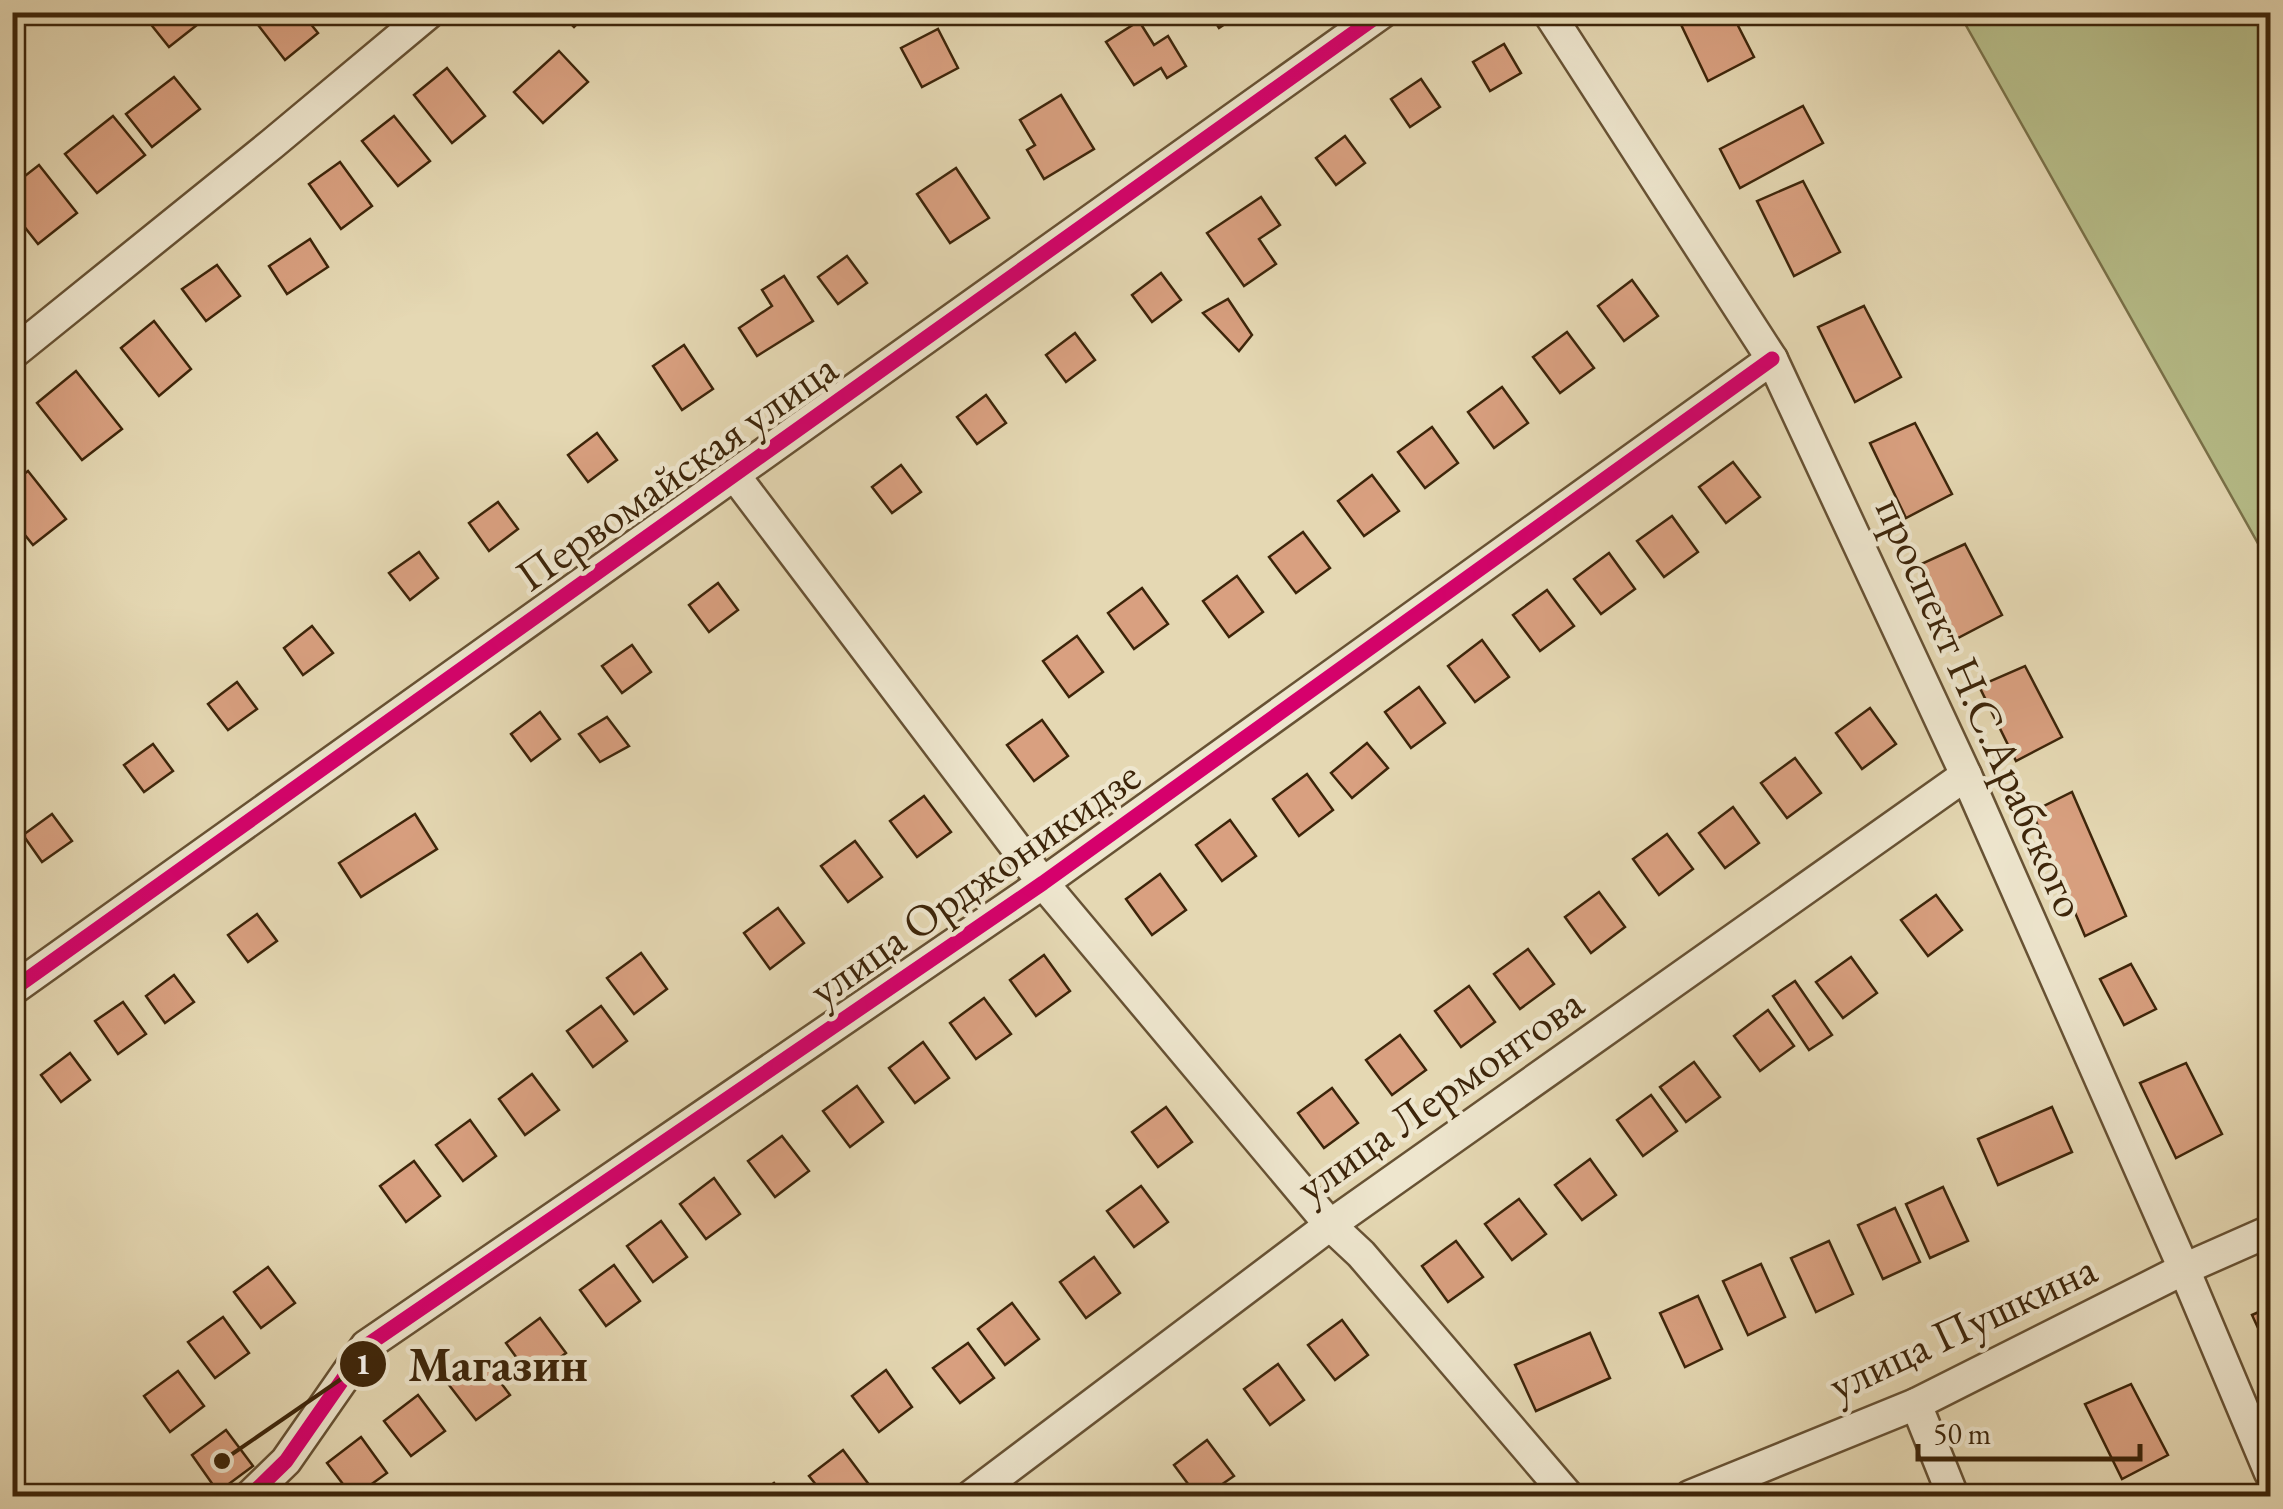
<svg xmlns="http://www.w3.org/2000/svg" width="2283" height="1509" viewBox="0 0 2283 1509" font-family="'EB Garamond',serif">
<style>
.green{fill:#b7be8a;stroke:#7a724a;stroke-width:2.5}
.building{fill:#d9a080;stroke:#3d250a;stroke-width:2.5}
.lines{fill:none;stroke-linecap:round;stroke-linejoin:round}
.minor-casing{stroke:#675234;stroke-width:35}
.minor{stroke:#eee6ce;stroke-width:30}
.cycleway-casing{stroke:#eee6ce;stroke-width:21}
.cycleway{stroke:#d6006c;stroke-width:15}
.labels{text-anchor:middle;stroke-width:9;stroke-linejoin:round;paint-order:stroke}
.street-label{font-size:45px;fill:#3d250a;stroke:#eee6ce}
.leader{fill:none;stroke:#3d250a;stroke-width:4}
.callout-dot{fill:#3d250a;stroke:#eee6ce;stroke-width:4}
.mark-label{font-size:30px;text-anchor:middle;font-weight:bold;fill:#fff}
.callout-label{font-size:48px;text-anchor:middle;font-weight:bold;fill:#3d250a;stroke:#eee6ce;stroke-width:9;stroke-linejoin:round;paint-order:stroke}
</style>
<rect width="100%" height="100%" fill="#e5d8b3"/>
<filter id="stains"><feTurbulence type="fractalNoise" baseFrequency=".002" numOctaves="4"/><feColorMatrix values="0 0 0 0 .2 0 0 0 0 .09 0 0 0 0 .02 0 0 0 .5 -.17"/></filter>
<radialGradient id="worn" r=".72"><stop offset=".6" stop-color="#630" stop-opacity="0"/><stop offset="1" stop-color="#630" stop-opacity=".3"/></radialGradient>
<polygon class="green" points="1959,13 2270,13 2270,564 2264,554"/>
<g class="building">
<polygon points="141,12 195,12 202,21 169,47"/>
<polygon points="248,12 301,12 318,33 285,60"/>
<polygon points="550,12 589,12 574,27 567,20 562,24"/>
<polygon points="1012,12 1038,12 1020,24"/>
<polygon points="1209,12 1243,12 1219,28"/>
<polygon points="1675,12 1731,12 1754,57 1708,81"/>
<polygon points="1139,21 1154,45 1168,36 1186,66 1167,78 1161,68 1134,85 1106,42"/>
<polygon points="938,29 958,68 922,87 901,48"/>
<polygon points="1504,44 1521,73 1490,91 1473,62"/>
<polygon points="559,51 588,82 543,123 514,92"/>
<polygon points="447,68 485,116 452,143 414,95"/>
<polygon points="174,77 200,109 152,147 126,114"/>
<polygon points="1421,79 1440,107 1410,127 1391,99"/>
<polygon points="1061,95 1094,149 1044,179 1027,150 1035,145 1020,120"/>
<polygon points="1803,106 1823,143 1740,188 1720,149"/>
<polygon points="113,116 145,155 97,193 65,154"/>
<polygon points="394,116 430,161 398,186 362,141"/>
<polygon points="1345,136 1365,163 1336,185 1316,158"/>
<polygon points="340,162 372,206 341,229 309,184"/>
<polygon points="39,165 77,213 38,244 12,211 12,186"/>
<polygon points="956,168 989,218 950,243 917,194"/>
<polygon points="1803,181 1840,252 1794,276 1757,201"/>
<polygon points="1261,197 1280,225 1259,239 1276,264 1244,286 1207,233"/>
<polygon points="310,239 328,267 287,294 269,266"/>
<polygon points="847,256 867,283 838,304 818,277"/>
<polygon points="217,265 240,296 206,321 182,289"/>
<polygon points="1161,273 1181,300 1152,322 1132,295"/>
<polygon points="784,276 813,321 757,356 739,328 772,306 762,290"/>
<polygon points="1632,280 1658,316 1624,341 1598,306"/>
<polygon points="1228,299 1252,335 1239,351 1203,313"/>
<polygon points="1864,306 1901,377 1855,402 1818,327"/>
<polygon points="154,321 191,369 159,396 121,348"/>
<polygon points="1567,332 1594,368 1560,393 1533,357"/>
<polygon points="1075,333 1095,360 1066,382 1046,355"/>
<polygon points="684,345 713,389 682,410 653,366"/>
<polygon points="76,371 122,429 82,460 37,403"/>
<polygon points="1502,387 1528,423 1494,448 1468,412"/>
<polygon points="986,395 1006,423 977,444 957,417"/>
<polygon points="1915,423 1952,494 1906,518 1870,443"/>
<polygon points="1432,427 1458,463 1425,488 1398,452"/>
<polygon points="597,433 617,460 588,482 568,455"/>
<polygon points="1733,462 1760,497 1726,523 1699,487"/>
<polygon points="901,465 921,492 892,513 872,487"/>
<polygon points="28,471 66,519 33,545 12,519 12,483"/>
<polygon points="1372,475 1399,511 1364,536 1338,501"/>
<polygon points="498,502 518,529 489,551 469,523"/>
<polygon points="1672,516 1698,552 1664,577 1637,541"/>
<polygon points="1303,532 1330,568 1296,593 1269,557"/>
<polygon points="1965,544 2002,615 1956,639 1919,565"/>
<polygon points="419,552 438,578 410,600 389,573"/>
<polygon points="1609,553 1635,589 1601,614 1574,579"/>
<polygon points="1237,576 1263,612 1229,637 1203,601"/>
<polygon points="718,583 738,610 709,632 689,605"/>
<polygon points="1142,588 1168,624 1134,649 1108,613"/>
<polygon points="1547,590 1574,626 1540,651 1513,615"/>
<polygon points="312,626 333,653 303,675 284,648"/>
<polygon points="1077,636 1103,672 1069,697 1043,661"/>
<polygon points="1482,640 1509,677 1475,702 1448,666"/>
<polygon points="632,645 651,672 622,693 602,666"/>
<polygon points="2025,666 2062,737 2016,761 1979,686"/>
<polygon points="237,682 257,709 228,730 208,704"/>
<polygon points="1419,687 1445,723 1411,748 1385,712"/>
<polygon points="1870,708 1896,744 1862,769 1836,733"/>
<polygon points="540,712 560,739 531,761 511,734"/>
<polygon points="607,717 629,746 600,762 579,734"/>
<polygon points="1042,720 1068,756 1034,781 1007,745"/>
<polygon points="1367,743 1388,768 1352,798 1331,773"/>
<polygon points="153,744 173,771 144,792 124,765"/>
<polygon points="1795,758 1821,793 1787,818 1761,783"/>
<polygon points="1307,774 1333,810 1299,836 1273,799"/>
<polygon points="2072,792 2126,916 2085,936 2032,812"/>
<polygon points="924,796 951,832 917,857 890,821"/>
<polygon points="1733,807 1759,843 1725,868 1699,833"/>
<polygon points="52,814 72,841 42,862 23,835"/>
<polygon points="415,814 437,849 361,897 339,863"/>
<polygon points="1230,820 1256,856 1222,881 1196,845"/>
<polygon points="1667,834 1693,869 1659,895 1633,859"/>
<polygon points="855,841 882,877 848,902 821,866"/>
<polygon points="1160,874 1186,910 1152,935 1126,899"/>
<polygon points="1599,892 1625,927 1591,953 1565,917"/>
<polygon points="1936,895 1962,930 1928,956 1901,920"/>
<polygon points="778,908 804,943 770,969 744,933"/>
<polygon points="257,914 277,941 248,962 228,935"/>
<polygon points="1528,949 1554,984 1520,1009 1494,974"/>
<polygon points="641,953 667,989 634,1014 607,978"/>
<polygon points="1044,955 1070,991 1036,1016 1010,980"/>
<polygon points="1851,957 1877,993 1843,1018 1816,982"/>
<polygon points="2131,964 2156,1009 2124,1025 2100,979"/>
<polygon points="174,975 194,1002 165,1023 146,996"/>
<polygon points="1795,981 1832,1035 1809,1050 1773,996"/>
<polygon points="1469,986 1495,1022 1461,1047 1435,1011"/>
<polygon points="984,998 1011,1034 976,1059 950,1023"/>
<polygon points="123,1002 146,1034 118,1054 95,1021"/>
<polygon points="601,1006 627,1041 593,1067 567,1031"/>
<polygon points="1768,1010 1794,1046 1760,1071 1734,1036"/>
<polygon points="1400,1035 1426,1070 1392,1095 1366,1060"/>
<polygon points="923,1042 949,1078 915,1103 889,1068"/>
<polygon points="70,1053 90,1080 61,1102 41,1075"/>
<polygon points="1694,1062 1720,1097 1686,1122 1660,1087"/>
<polygon points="2186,1063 2222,1134 2176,1158 2140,1083"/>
<polygon points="532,1074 559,1110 525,1135 499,1099"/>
<polygon points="857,1086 883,1122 850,1147 823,1111"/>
<polygon points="1332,1088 1358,1123 1324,1148 1298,1113"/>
<polygon points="1651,1095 1677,1131 1643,1156 1617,1120"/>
<polygon points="1166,1107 1192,1142 1158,1167 1132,1132"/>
<polygon points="2052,1107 2072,1152 1998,1185 1978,1139"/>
<polygon points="470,1120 496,1156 463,1181 436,1145"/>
<polygon points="782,1136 809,1171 775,1197 748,1161"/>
<polygon points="1590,1159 1616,1195 1582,1220 1555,1185"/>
<polygon points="414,1161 440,1196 406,1222 380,1186"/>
<polygon points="714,1178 740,1214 706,1239 680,1204"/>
<polygon points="1141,1186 1168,1222 1134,1247 1107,1211"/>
<polygon points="1943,1187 1968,1241 1930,1258 1906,1204"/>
<polygon points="1519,1199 1546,1234 1512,1260 1485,1224"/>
<polygon points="1895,1208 1920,1262 1883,1279 1858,1225"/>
<polygon points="661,1221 687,1257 653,1282 627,1246"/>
<polygon points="1456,1241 1483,1277 1448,1302 1422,1266"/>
<polygon points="1829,1241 1853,1294 1816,1312 1791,1258"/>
<polygon points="1094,1257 1120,1293 1086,1318 1060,1282"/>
<polygon points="1761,1264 1785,1317 1748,1335 1723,1281"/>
<polygon points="614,1265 640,1301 606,1326 580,1290"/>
<polygon points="268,1267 295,1303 261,1328 234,1292"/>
<polygon points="1698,1296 1722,1349 1685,1367 1660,1313"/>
<polygon points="1012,1303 1039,1339 1005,1365 978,1329"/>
<polygon points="2270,1307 2270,1354 2252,1315"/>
<polygon points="223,1317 249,1353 215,1378 188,1342"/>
<polygon points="540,1318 566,1353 532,1379 506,1343"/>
<polygon points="1342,1320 1368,1355 1335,1380 1308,1345"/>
<polygon points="1590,1333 1610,1378 1536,1411 1515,1365"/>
<polygon points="968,1343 994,1378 960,1403 933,1368"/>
<polygon points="483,1359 510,1395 476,1420 449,1385"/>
<polygon points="1278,1364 1304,1400 1270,1425 1244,1389"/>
<polygon points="886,1370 912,1407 879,1432 852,1396"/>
<polygon points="178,1371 204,1406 170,1432 144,1396"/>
<polygon points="2131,1384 2168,1455 2122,1479 2085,1404"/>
<polygon points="418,1395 445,1431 411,1456 384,1421"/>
<polygon points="226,1430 253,1466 218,1492 192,1455"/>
<polygon points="361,1437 387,1473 355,1496 352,1496 327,1463"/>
<polygon points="1207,1440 1234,1476 1205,1496 1197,1496 1174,1465"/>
<polygon points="843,1450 870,1486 856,1496 825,1496 809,1476"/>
<polygon points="774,1483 784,1496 755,1496"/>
</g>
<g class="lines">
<defs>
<g id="minor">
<polyline points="1548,12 1772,359 1966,775 2184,1269 2270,1473"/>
<polyline points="12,354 272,144 430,12"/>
<polyline points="735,476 1043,883 1330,1225 1361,1254 1568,1496"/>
<polyline points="12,990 1383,12"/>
<polyline points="1916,1404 1953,1496"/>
<polyline points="250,1496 286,1461 366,1346 1043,883 1772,359"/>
<polyline points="971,1496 1330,1225 1966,775"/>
<polyline points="1690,1496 1916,1404 2184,1269 2270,1231"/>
</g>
</defs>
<use href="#minor" class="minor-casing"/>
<use href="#minor" class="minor"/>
<defs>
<g id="cycleway">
<polyline points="12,990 1383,12"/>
<polyline points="250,1496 286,1461 366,1346 1043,883 1772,359"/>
</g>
</defs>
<use href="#cycleway" class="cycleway-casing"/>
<use href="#cycleway" class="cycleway"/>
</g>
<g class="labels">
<g class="street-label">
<text transform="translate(676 471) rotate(-35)" y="16">Первомайская улица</text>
<text transform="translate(1982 707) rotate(66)" y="16">проспект Н.С.Арабского</text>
<text transform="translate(974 882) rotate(-35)" y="16">улица Орджоникидзе</text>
<text transform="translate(1439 1094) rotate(-35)" y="16">улица Лермонтова</text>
<text transform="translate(1962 1326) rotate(-25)" y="16">улица Пушкина</text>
</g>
</g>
<path class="leader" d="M222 1461L363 1364"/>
<g class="callout-dot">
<circle cx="222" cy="1461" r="10"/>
<circle cx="363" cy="1364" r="25"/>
</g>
<g class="mark-label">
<text x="363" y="1374">1</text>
</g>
<g class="callout-label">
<text x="498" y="1381">Магазин</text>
</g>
<rect width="2283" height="1509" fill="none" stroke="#e5d8b3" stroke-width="50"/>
<rect x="15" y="15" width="2253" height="1479" fill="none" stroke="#3d250a" stroke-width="5"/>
<rect x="25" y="25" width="2233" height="1459" fill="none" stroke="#3d250a" stroke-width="2.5"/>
<path d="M1918 1444v15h222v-15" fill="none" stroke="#3d250a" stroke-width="5"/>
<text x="1933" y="1444" font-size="30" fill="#3d250a" stroke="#eee6ce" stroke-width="8" paint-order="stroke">50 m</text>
<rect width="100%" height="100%" filter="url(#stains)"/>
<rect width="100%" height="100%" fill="url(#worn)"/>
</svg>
